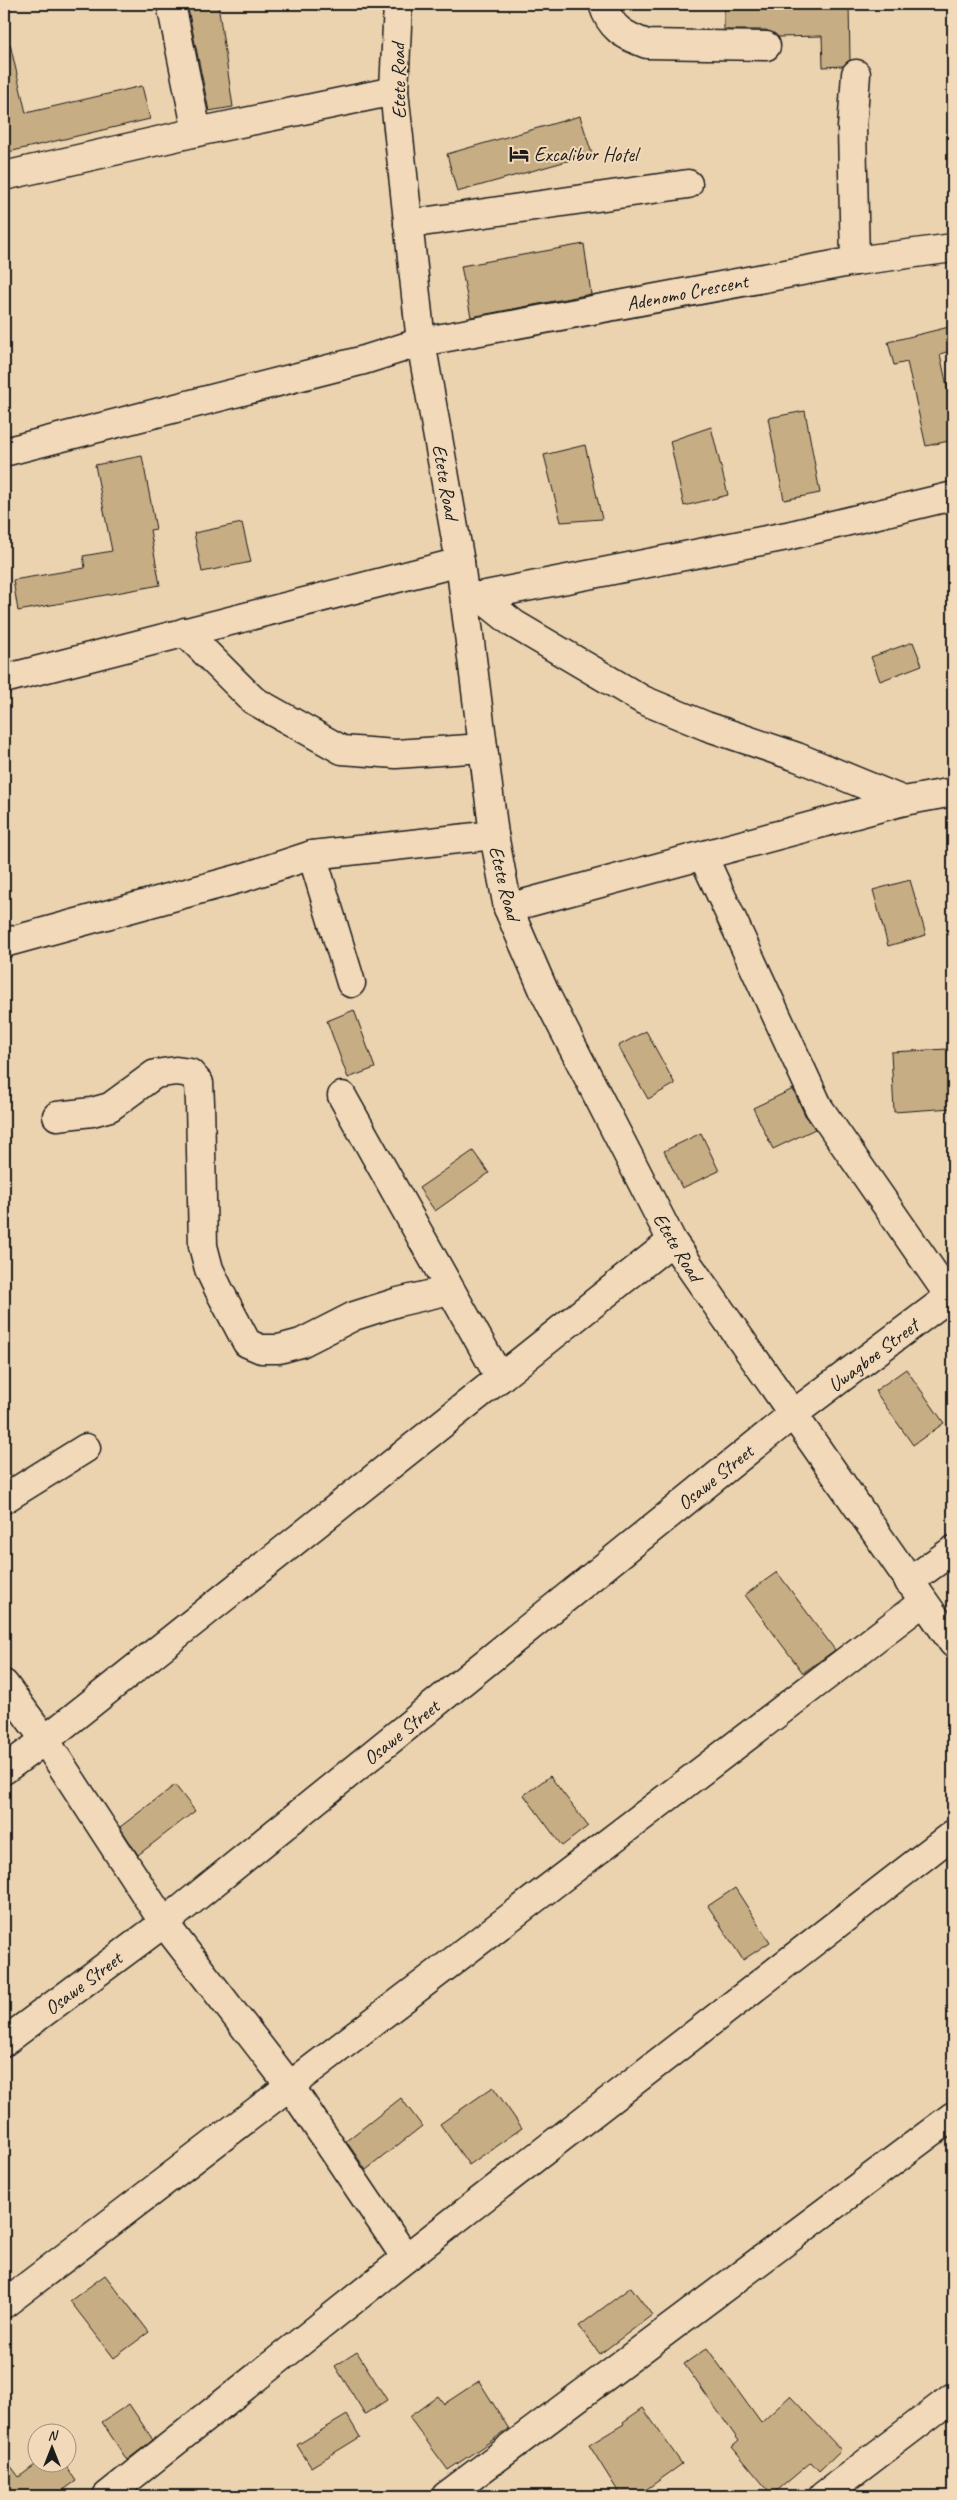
<svg xmlns="http://www.w3.org/2000/svg" width="957" height="2500" viewBox="0 0 957 2500" font-family="Caveat,sans-serif">
<style>
.building{fill:#c7ad83;stroke:#1c1c1c}
.lines{fill:none;stroke-linecap:round;stroke-linejoin:round}
.minor-casing{stroke:#1c1c1c;stroke-width:31}
.minor{stroke:#f1d9b9;stroke-width:28}
.labels{text-anchor:middle;stroke-width:4;stroke-linejoin:round;paint-order:stroke}
.street-label{font-size:20px;fill:#1c1c1c;stroke:#f1d9b9}
.poi-label{font-size:20px;fill:#1c1c1c;stroke:#f1d9b9;text-anchor:start}
</style>
<rect width="100%" height="100%" fill="#ecd3b0"/>
<filter id="ink" filterUnits="userSpaceOnUse"><feTurbulence type="fractalNoise" baseFrequency=".02" numOctaves="2"/><feDisplacementMap in="SourceGraphic" scale="10" xChannelSelector="R" yChannelSelector="G"/><feConvolveMatrix kernelMatrix="1 2 1 2 8 2 1 2 1" color-interpolation-filters="sRGB"/></filter>
<g filter="url(#ink)">
<g class="building">
<polygon points="187,4 218,4 233,107 209,111"/>
<polygon points="724,4 849,4 850,60 843,66 823,67 822,36 778,37 766,30 724,30"/>
<polygon points="4,44 10,44 26,113 142,86 150,119 4,153"/>
<polygon points="580,116 592,154 457,192 447,154"/>
<polygon points="584,244 591,294 471,317 461,266"/>
<polygon points="953,326 953,350 940,354 953,414 953,440 926,446 907,362 894,365 888,342"/>
<polygon points="805,411 820,493 784,500 768,418"/>
<polygon points="711,427 728,495 684,506 670,441"/>
<polygon points="585,445 602,519 561,522 544,455"/>
<polygon points="142,456 156,529 150,530 160,585 18,611 13,580 85,568 83,556 112,551 95,465"/>
<polygon points="242,523 251,562 202,572 194,533"/>
<polygon points="913,642 922,665 880,681 871,657"/>
<polygon points="910,880 926,935 888,946 873,890"/>
<polygon points="354,1010 375,1068 348,1078 327,1021"/>
<polygon points="646,1031 675,1084 648,1099 618,1046"/>
<polygon points="948,1049 952,1108 894,1112 891,1052"/>
<polygon points="793,1089 805,1115 815,1129 773,1149 753,1108"/>
<polygon points="701,1133 719,1171 682,1188 664,1151"/>
<polygon points="473,1151 489,1173 435,1211 419,1188"/>
<polygon points="906,1369 944,1423 913,1445 875,1391"/>
<polygon points="777,1572 835,1650 803,1673 745,1595"/>
<polygon points="550,1776 588,1826 562,1846 524,1795"/>
<polygon points="175,1785 195,1811 138,1855 120,1827"/>
<polygon points="735,1888 770,1942 743,1960 708,1906"/>
<polygon points="493,2087 522,2128 469,2165 440,2124"/>
<polygon points="401,2098 422,2126 366,2170 346,2141"/>
<polygon points="105,2275 149,2332 114,2358 70,2301"/>
<polygon points="631,2287 652,2315 600,2354 579,2326"/>
<polygon points="707,2348 761,2423 790,2396 841,2450 819,2471 811,2462 772,2495 732,2447 739,2441 684,2364"/>
<polygon points="357,2352 387,2400 365,2414 335,2366"/>
<polygon points="479,2381 509,2429 448,2470 409,2417 438,2396 444,2404"/>
<polygon points="129,2404 153,2440 127,2460 102,2422"/>
<polygon points="643,2408 682,2464 637,2496 621,2496 589,2445 624,2424 623,2422"/>
<polygon points="347,2415 360,2437 311,2467 297,2445"/>
<polygon points="4,2457 19,2477 39,2462 63,2462 76,2481 55,2496 4,2496"/>
</g>
<g class="lines">
<defs>
<g id="minor">
<polyline points="171,4 197,132"/>
<polyline points="398,4 394,91 421,342 460,562 494,835 508,908 544,991 672,1241 953,1643"/>
<path d="M603,4c7,24 21,32 44,40l119,2"/>
<polyline points="4,176 197,132 394,91"/>
<polyline points="408,224 688,184"/>
<polyline points="855,261 852,128 856,74"/>
<polyline points="4,452 364,360 421,342 855,261 953,248"/>
<polyline points="479,596 514,624 643,700 706,726 797,757 904,801"/>
<polyline points="465,599 787,536 953,496"/>
<polyline points="185,632 253,700 342,750 396,754 483,748"/>
<polyline points="4,679 460,562"/>
<polyline points="312,855 351,983"/>
<polyline points="703,856 819,1108 950,1297"/>
<polyline points="508,908 904,801 953,792"/>
<polyline points="4,943 245,877 312,855 494,835"/>
<polyline points="342,1096 500,1378"/>
<polyline points="57,1116 92,1112 110,1107 155,1074 176,1071 190,1073 199,1083 200,1103 203,1246 209,1269 219,1290 247,1343 261,1349 279,1349 301,1343 354,1316 398,1302 450,1290"/>
<polyline points="4,1499 86,1448"/>
<polyline points="909,1582 953,1550"/>
<polyline points="4,1684 45,1740 164,1923 290,2086 406,2258"/>
<polyline points="4,1770 45,1740 672,1241"/>
<polyline points="4,2042 164,1923 792,1415 953,1294"/>
<polyline points="4,2304 923,1602"/>
<polyline points="107,2496 406,2258 953,1834"/>
<polyline points="446,2496 953,2116"/>
<polyline points="823,2496 953,2397"/>
</g>
</defs>
<use href="#minor" class="minor-casing"/>
<use href="#minor" class="minor"/>
</g>
</g>
<defs>
<symbol id="hotel-bare" viewBox="-9 -9 18 18"><path d="M-6-4.5h1.5V1H6V5H4.5V3h-9V5H-6ZM-4 0a1.8 1.8 0 1 1 3.6 0ZM.5 0V-2.5h3Q6-2.5 6 0Z" fill="#1c1c1c" stroke="#f1d9b9" stroke-width="2.5" paint-order="stroke"/></symbol>
</defs>
<g fill-rule="evenodd">
<use href="#hotel-bare" x="505" y="140" width="28" height="28"/>
</g>
<g class="labels">
<g class="street-label">
<text transform="translate(398 81) rotate(-91)" y="7">Etete Road</text>
<text transform="translate(687 292) rotate(-11)" y="7">Adenomo Crescent</text>
<text transform="translate(446 482) rotate(80)" y="7">Etete Road</text>
<text transform="translate(505 883) rotate(76)" y="7">Etete Road</text>
<text transform="translate(678 1247) rotate(59)" y="7">Etete Road</text>
<text transform="translate(873 1355) rotate(-37)" y="7">Uwagboe Street</text>
<text transform="translate(715 1477) rotate(-39)" y="7">Osawe Street</text>
<text transform="translate(401 1732) rotate(-39)" y="7">Osawe Street</text>
<text transform="translate(83 1983) rotate(-37)" y="7">Osawe Street</text>
</g>
<g class="poi-label">
<text x="534" y="161">Excalibur Hotel</text>
</g>
</g>
<rect width="957" height="2500" fill="none" stroke="#f1d9b9" stroke-width="20"/>
<rect x="10" y="10" width="937" height="2480" fill="none" stroke="#1c1c1c" stroke-width="2" filter="url(#ink)"/>
<g transform="translate(52 2448)"><circle r="24" fill="#f1d9b9" stroke="#9c8d7a"/>
<path d="M0-4L9 19L0 12L-9 19Z" fill="#1c1c1c"/>
<text y="-8" font-size="14" font-weight="bold" text-anchor="middle" fill="#1c1c1c">N</text>
</g>
</svg>
